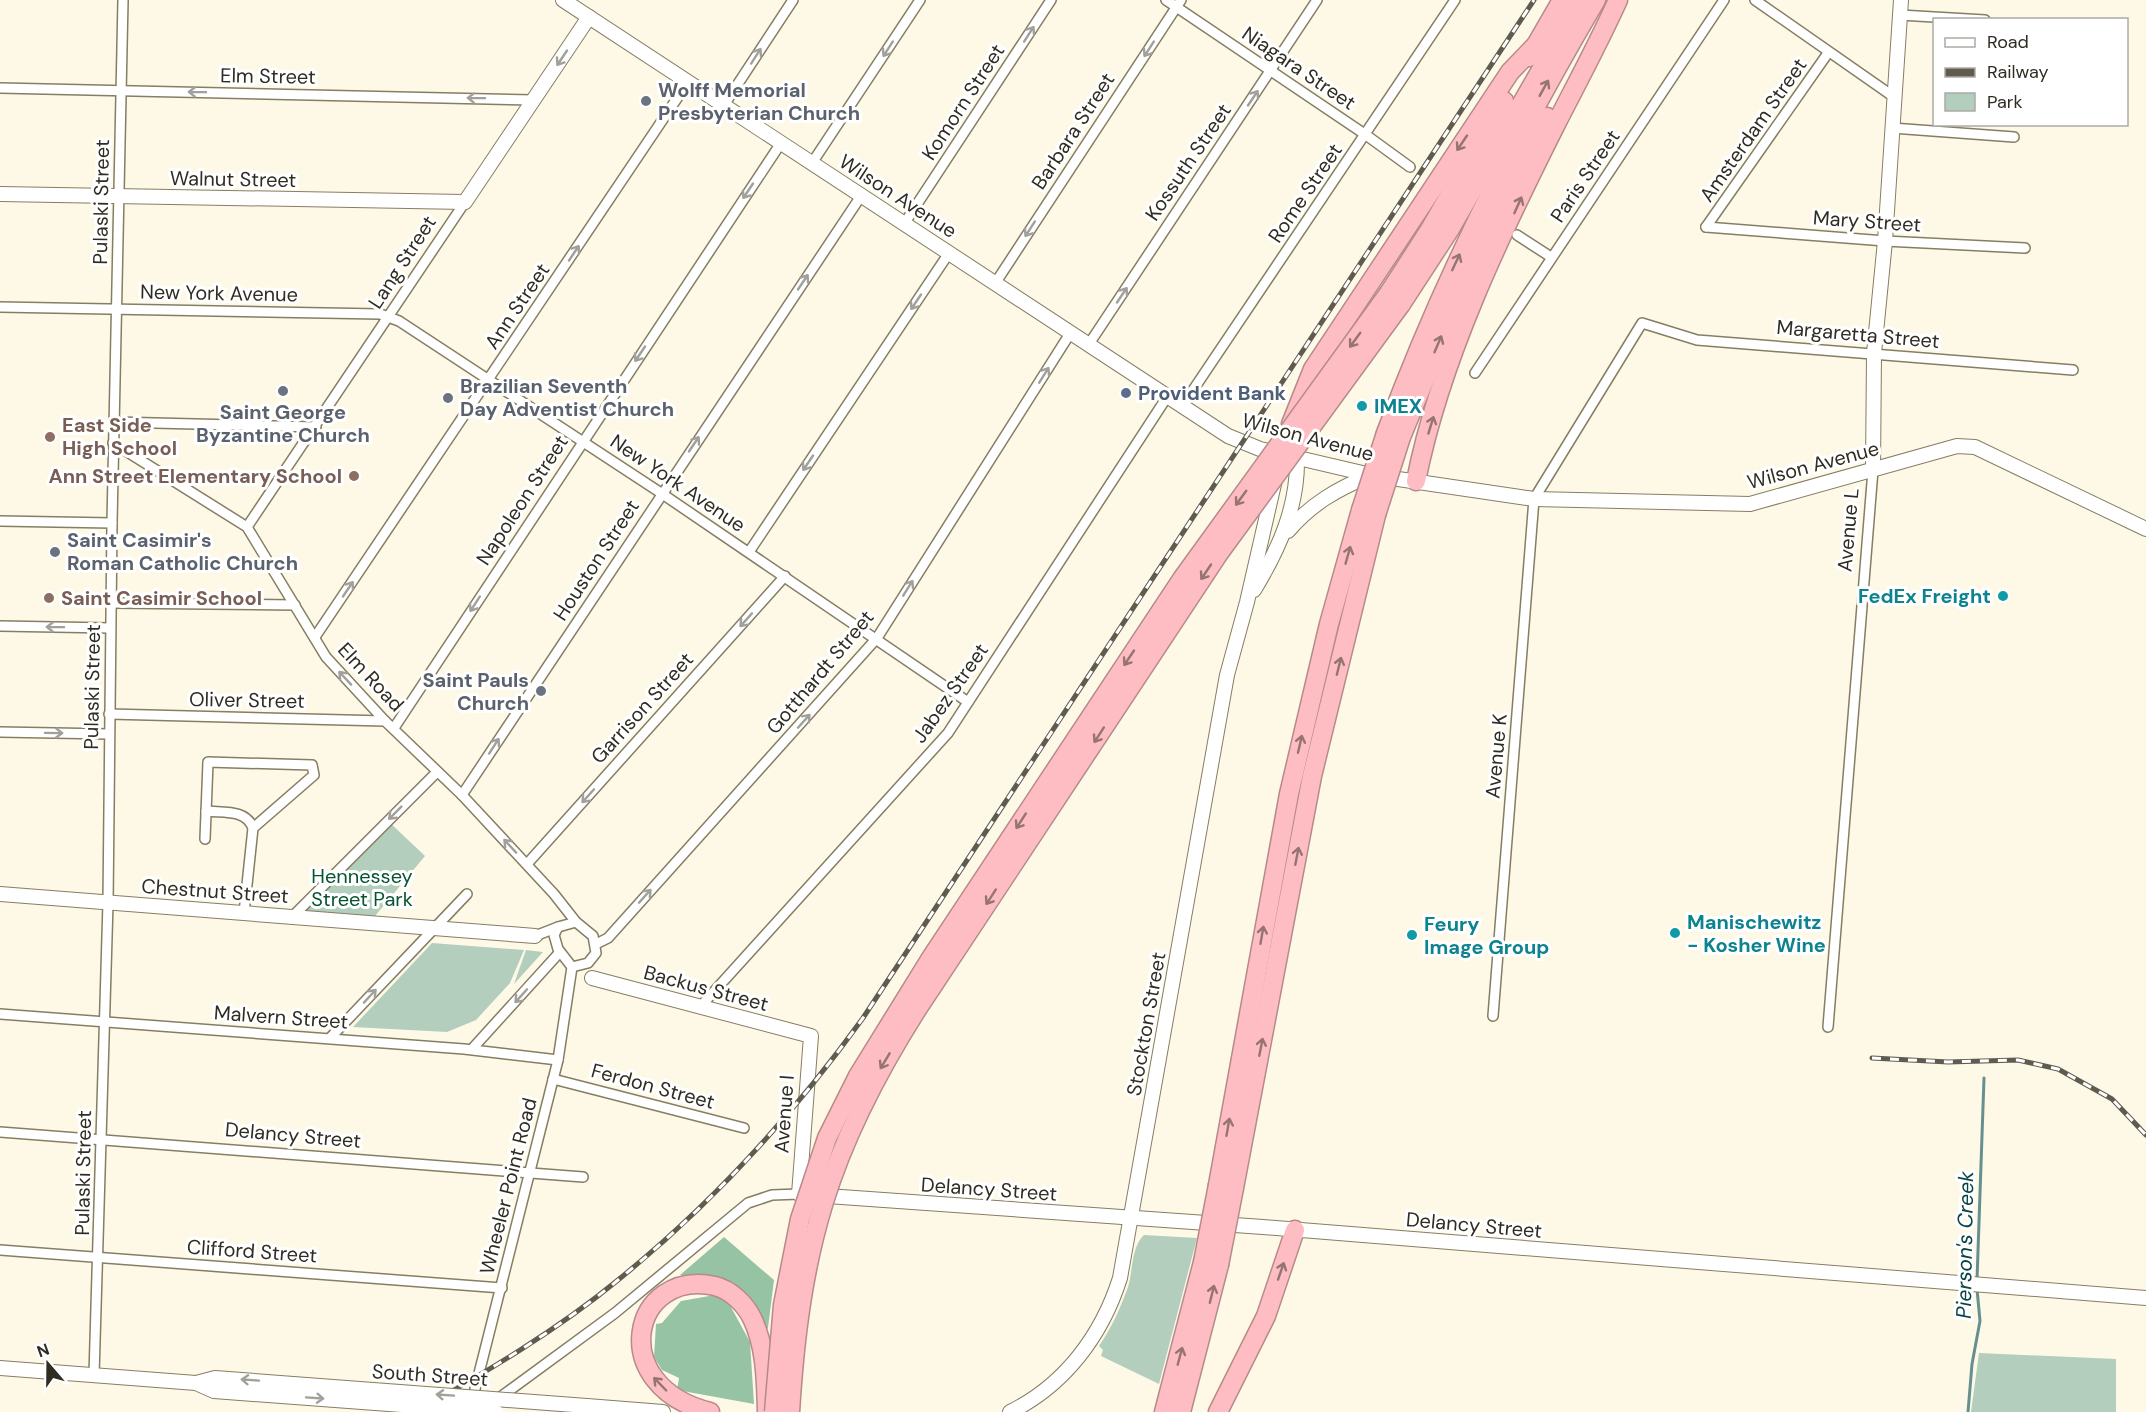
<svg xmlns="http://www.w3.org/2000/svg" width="2146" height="1412" viewBox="0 0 2146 1412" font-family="'DM Sans',sans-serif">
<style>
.green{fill:#b3cebc}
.forest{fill:#97c3a5}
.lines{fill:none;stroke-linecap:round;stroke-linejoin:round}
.stream{stroke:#668f8f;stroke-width:3}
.street-casing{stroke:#857e63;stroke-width:12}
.secondary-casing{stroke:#857e63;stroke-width:16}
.highway-casing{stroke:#b68a8a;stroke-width:21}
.street{stroke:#fff;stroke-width:9}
.secondary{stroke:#fff;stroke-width:14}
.highway{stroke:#febdc3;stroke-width:18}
.rail-casing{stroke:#5f5b4f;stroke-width:5}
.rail{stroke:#fff;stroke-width:3;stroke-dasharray:9;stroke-linecap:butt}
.secondary-bridge-casing{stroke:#857e63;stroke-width:16;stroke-linecap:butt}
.highway-bridge-casing{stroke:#b68a8a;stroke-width:21;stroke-linecap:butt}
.secondary-bridge{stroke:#fff;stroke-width:14}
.highway-bridge{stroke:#febdc3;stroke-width:18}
.oneway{stroke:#a1a09b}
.oneway2{stroke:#967472}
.worship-dot{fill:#6b7280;stroke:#fff;stroke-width:2}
.service-dot{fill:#5c6f8a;stroke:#fff;stroke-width:2}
.culture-dot{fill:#0f9aa8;stroke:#fff;stroke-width:2}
.education-dot{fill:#8d6e63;stroke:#fff;stroke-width:2}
.labels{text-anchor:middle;stroke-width:6;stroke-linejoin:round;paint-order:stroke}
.street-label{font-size:20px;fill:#2f2c21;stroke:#fff}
.worship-label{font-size:20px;font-weight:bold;fill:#5b616d;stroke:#fff;text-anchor:start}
.service-label{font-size:20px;font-weight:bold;fill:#4e5e75;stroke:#fff;text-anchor:start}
.culture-label{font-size:20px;font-weight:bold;fill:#0d838f;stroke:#fff;text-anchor:start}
.education-label{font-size:20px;font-weight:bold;fill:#785e54;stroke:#fff;text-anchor:start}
.park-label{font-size:20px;fill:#06542f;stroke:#fff}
.water-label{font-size:21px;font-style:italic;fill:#084346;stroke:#fff}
</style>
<rect width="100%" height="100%" fill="#fef9e7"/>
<g class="green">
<polygon points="388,821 425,856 370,922 293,916"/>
<polygon points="432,943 524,950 510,983 476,1020 447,1032 353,1027"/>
<polygon points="526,950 543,952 514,984"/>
<path d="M1144,1235l53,3 -38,146 -58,-28 2,-6 -4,-4c13,-19 21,-37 29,-59 5,-16 3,-40 16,-52z"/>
<polygon points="1979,1353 2116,1359 2116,1412 1971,1412"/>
</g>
<g class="forest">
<path d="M724,1237l50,43 -6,48 -2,1c-9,-28 -28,-47 -57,-52 -10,-2 -19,1 -29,-2z"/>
<polygon points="715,1295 726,1298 750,1342 754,1404 677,1390 679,1378 662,1370 654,1357 656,1324 662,1323 681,1301"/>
</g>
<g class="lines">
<g class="stream">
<polyline points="1977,1280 1984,1078"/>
<polyline points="1968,1412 1972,1364 1980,1321 1977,1289"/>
</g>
<defs>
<g id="street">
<polyline points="1166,0 1366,135 1410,167"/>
<polyline points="1755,0 1894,97"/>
<polyline points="1900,15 1985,20"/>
<polyline points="0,88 534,100"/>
<polyline points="724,105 793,0"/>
<polyline points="1892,128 2014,137"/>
<polyline points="812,163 920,0"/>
<polyline points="904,224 1051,0"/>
<polyline points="1706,227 1885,241 2025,248"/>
<polyline points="1706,227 1828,53"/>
<polyline points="1517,235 1551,257"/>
<polyline points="996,282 1181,0"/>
<polyline points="0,307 380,314 399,321 661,493 968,702"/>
<polyline points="1089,344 1317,0"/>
<polyline points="1475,373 1724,0"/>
<polyline points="1183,405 1455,0"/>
<polyline points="114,422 316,427"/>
<polyline points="113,443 247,527 326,657 385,721 462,795 554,894 576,922 593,936 596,953 588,963 572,967 558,949 554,935 558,927 576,922"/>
<polyline points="0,521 112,523"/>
<polyline points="247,527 465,202"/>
<polyline points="749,552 949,253"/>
<polyline points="111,603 295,605"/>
<polyline points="0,626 110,628"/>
<polyline points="315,637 688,82"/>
<polyline points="109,714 385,721"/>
<polyline points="394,728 781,143"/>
<polyline points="0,732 109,734"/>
<polyline points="462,795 861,196"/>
<path d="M206,811c18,2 40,-2 47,17"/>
<polyline points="205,839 208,762 312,765 314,775 253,828 244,913"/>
<polyline points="527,864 785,576"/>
<polyline points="293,916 437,772"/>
<polyline points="535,936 558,927"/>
<polyline points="596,944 608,938 877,638 1071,332"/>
<polyline points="700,1007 948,733 1167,397"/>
<polyline points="0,1014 464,1049 558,1060"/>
<polyline points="1493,1016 1534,499 1642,323 1697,340 2073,370"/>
<polyline points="1828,1027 1873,470"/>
<polyline points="330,1038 467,894"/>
<polyline points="472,1049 560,952"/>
<polyline points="553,1079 744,1128"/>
<polyline points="0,1132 583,1177"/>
<polyline points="0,1250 502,1288"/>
<polyline points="94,1375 108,903 112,523 123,0"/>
<polyline points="472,1401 558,1060 572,967"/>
<polyline points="495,1401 615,1313 748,1203 772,1195 799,1194"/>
</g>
<g id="secondary">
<polyline points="563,0 1228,436 1260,449 1371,475 1534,499 1750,504 1957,446 1975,447 2146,529"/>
<polyline points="0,194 465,202 589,17"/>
<polyline points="1873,470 1874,353 1885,241 1901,0"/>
<path d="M1288,531c23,-27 49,-42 83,-56"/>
<path d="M1254,590c25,-41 44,-83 43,-132"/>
<polyline points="0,894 535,936"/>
<polyline points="592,978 811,1036 799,1194 1263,1227 2146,1298"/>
<polyline points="0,1368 196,1383"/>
<polyline points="587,1406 663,1412"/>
<path d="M1010,1412c55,-27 92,-77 110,-134l107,-603 20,-73 28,-122"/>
</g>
<g id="highway">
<polyline points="1529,57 1562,0"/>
<polyline points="1389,293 1429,231 1504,101"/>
<polyline points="1401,304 1450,229 1581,0"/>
<polyline points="1291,424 1313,369 1510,72 1535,46"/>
<path d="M1386,433c56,-152 128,-294 210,-433"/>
<polyline points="1401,437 1464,284 1547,117"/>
<path d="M1416,481c24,-122 85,-248 141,-359 21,-41 42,-80 61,-122"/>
<polyline points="1218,1185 1289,794 1329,624 1361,510"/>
<polyline points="1234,1188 1312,776 1376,515"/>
<path d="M710,1412c-105,-26 -79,-144 5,-126 16,4 30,18 37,32 14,29 14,62 15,94"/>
<polyline points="1164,1412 1203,1262"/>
<polyline points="1181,1412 1219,1265"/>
<polyline points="1218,1412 1266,1316 1295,1230"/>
</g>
</defs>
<use href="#street" class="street-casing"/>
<use href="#secondary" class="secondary-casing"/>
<use href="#highway" class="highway-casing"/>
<use href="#street" class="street"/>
<use href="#secondary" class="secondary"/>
<use href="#highway" class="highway"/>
<defs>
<g id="rail">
<polyline points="1872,1058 1948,1062 2018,1060 2058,1069 2112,1099 2146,1135"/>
<path d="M416,1412c70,-40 140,-81 202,-132 94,-76 175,-165 245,-262l671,-1018"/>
</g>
</defs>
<use href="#rail" class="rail-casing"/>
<use href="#rail" class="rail"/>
<defs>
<g id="secondary-bridge">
<polyline points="196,1383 215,1378 587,1406"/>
<polyline points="196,1383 214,1391 496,1412"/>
</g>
<g id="highway-bridge">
<polyline points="1361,510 1386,433"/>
<polyline points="1376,515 1401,437"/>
<polyline points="1203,1262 1218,1185"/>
<polyline points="1219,1265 1234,1188"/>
<polyline points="774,1412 783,1305 800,1219 827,1138 858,1076 931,958 1182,579 1389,293"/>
<path d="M790,1412c10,-163 38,-262 126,-401l303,-458 182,-249"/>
</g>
</defs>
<use href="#secondary-bridge" class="secondary-bridge-casing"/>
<use href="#highway-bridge" class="highway-bridge-casing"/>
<use href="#secondary-bridge" class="secondary-bridge"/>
<use href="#highway-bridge" class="highway-bridge"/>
</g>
<defs><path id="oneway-shaft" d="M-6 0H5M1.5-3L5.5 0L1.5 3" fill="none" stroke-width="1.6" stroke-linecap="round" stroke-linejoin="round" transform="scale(1.5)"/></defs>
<g class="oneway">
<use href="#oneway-shaft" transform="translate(1029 34) rotate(-57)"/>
<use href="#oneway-shaft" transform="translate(888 49) rotate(123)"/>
<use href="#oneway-shaft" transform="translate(1149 49) rotate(123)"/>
<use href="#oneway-shaft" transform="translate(756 56) rotate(-57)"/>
<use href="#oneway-shaft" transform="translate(562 58) rotate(124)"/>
<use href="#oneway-shaft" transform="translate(197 92) rotate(-179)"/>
<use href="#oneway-shaft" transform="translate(476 98) rotate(-179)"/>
<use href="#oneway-shaft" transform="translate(1253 98) rotate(-56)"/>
<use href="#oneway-shaft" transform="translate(748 191) rotate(124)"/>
<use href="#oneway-shaft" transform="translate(1030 229) rotate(123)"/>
<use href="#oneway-shaft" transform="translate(574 253) rotate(-56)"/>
<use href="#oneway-shaft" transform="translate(803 282) rotate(-56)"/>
<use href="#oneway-shaft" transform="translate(1122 295) rotate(-56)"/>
<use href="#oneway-shaft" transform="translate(916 302) rotate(124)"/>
<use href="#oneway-shaft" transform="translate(640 354) rotate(124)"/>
<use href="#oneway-shaft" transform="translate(1044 375) rotate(-58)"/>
<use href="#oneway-shaft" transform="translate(694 444) rotate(-56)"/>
<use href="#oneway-shaft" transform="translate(808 463) rotate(124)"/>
<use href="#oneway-shaft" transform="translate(908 588) rotate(-58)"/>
<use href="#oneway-shaft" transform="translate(348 589) rotate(-56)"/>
<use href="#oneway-shaft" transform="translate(475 604) rotate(123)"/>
<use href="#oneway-shaft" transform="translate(746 620) rotate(132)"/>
<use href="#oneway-shaft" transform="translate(55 627) rotate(-179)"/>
<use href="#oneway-shaft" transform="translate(345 678) rotate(-133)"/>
<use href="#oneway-shaft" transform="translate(804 721) rotate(-48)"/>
<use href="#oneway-shaft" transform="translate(54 733) rotate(1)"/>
<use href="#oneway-shaft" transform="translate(494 746) rotate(-57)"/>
<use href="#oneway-shaft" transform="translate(588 796) rotate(132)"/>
<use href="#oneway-shaft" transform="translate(395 813) rotate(135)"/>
<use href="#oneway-shaft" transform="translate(510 846) rotate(-133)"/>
<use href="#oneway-shaft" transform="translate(645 896) rotate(-48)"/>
<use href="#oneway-shaft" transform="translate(370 996) rotate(-47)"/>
<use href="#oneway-shaft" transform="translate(521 996) rotate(132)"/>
<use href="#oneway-shaft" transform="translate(250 1380) rotate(-176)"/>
<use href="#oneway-shaft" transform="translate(445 1395) rotate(-176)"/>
<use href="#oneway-shaft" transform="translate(315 1398) rotate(4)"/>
</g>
<g class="oneway2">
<use href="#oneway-shaft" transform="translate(1544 88) rotate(-61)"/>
<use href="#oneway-shaft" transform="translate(1462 143) rotate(124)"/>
<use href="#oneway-shaft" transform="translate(1518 205) rotate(-66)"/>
<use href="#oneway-shaft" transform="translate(1456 262) rotate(-65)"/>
<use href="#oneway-shaft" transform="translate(1355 340) rotate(126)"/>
<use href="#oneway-shaft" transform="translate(1438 344) rotate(-67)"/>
<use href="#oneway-shaft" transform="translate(1431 425) rotate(-73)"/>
<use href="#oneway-shaft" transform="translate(1241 498) rotate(126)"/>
<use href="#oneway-shaft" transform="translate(1348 555) rotate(-74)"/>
<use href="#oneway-shaft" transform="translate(1206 572) rotate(124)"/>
<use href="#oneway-shaft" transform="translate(1129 658) rotate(124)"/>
<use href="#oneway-shaft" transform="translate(1339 666) rotate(-76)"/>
<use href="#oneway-shaft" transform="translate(1099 735) rotate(123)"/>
<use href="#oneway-shaft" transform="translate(1300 744) rotate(-77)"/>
<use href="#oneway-shaft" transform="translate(1021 821) rotate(123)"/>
<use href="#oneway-shaft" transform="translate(1297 856) rotate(-79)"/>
<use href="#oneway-shaft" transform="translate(991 897) rotate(123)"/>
<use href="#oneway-shaft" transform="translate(1262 935) rotate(-80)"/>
<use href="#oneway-shaft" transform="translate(1261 1047) rotate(-79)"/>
<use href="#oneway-shaft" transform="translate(885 1061) rotate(121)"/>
<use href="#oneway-shaft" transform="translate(1228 1127) rotate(-80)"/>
<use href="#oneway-shaft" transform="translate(1281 1271) rotate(-71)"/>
<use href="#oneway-shaft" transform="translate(1212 1294) rotate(-76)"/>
<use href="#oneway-shaft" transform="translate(1180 1356) rotate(-75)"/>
<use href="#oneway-shaft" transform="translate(660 1384) rotate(-134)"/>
</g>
<g class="worship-dot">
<circle cx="646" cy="101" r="6"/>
<circle cx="283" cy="391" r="6"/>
<circle cx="448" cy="398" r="6"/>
<circle cx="55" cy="552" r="6"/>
<circle cx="541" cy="691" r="6"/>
</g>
<circle class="service-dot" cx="1126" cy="393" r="6"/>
<g class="culture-dot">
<circle cx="1362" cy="406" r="6"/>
<circle cx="2003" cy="596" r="6"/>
<circle cx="1675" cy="933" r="6"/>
<circle cx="1412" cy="935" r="6"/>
</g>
<g class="education-dot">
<circle cx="50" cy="437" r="6"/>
<circle cx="354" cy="476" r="6"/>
<circle cx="49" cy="598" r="6"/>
</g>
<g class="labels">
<g class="street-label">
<text transform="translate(1299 68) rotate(34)" y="7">Niagara Street</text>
<text transform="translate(268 76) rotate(1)" y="7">Elm Street</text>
<text transform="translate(963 102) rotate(-57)" y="7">Komorn Street</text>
<text transform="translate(1753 130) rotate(-55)" y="7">Amsterdam Street</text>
<text transform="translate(1073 131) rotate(-57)" y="7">Barbara Street</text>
<text transform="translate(1188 162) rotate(-56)" y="7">Kossuth Street</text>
<text transform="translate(1585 176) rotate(-56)" y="7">Paris Street</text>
<text transform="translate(233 179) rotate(1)" y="7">Walnut Street</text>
<text transform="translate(1305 193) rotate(-56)" y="7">Rome Street</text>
<text transform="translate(898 196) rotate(33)" y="7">Wilson Avenue</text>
<text transform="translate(101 202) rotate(-89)" y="7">Pulaski Street</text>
<text transform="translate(1867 221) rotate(4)" y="7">Mary Street</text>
<text transform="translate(402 262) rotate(-57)" y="7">Lang Street</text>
<text transform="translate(219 293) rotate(1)" y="7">New York Avenue</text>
<text transform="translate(517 306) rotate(-56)" y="7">Ann Street</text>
<text transform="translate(1858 334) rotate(5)" y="7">Margaretta Street</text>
<text transform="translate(1308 437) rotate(15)" y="7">Wilson Avenue</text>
<text transform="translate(1813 465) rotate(-15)" y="7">Wilson Avenue</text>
<text transform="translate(678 483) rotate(34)" y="7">New York Avenue</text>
<text transform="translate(522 500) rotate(-57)" y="7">Napoleon Street</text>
<text transform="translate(1848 530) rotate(-85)" y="7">Avenue L</text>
<text transform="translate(596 560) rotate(-57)" y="7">Houston Street</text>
<text transform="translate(820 672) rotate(-50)" y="7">Gotthardt Street</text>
<text transform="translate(371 677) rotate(47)" y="7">Elm Road</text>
<text transform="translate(92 687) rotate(-89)" y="7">Pulaski Street</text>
<text transform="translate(950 693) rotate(-55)" y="7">Jabez Street</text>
<text transform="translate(247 700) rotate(1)" y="7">Oliver Street</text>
<text transform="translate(642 708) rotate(-48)" y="7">Garrison Street</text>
<text transform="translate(1496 756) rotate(-85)" y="7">Avenue K</text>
<text transform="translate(215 891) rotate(4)" y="7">Chestnut Street</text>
<text transform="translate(706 988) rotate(15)" y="7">Backus Street</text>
<text transform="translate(281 1017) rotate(4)" y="7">Malvern Street</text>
<text transform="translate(1146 1024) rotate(-80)" y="7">Stockton Street</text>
<text transform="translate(653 1086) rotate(15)" y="7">Ferdon Street</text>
<text transform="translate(784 1114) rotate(-86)" y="7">Avenue I</text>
<text transform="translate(293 1135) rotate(5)" y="7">Delancy Street</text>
<text transform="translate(83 1173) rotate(-89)" y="7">Pulaski Street</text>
<text transform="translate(508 1186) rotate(-76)" y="7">Wheeler Point Road</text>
<text transform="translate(989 1189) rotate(4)" y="7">Delancy Street</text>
<text transform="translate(1474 1225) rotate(5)" y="7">Delancy Street</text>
<text transform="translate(252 1251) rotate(4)" y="7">Clifford Street</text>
<text transform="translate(430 1375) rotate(4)" y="7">South Street</text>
</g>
<g class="worship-label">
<text x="658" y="97">Wolff Memorial<tspan x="658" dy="23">Presbyterian Church</tspan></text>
<text x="460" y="393">Brazilian Seventh<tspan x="460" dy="23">Day Adventist Church</tspan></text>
<text x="283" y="419" text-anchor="middle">Saint George<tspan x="283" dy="23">Byzantine Church</tspan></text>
<text x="67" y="547">Saint Casimir's<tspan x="67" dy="23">Roman Catholic Church</tspan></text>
<text x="529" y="687" text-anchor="end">Saint Pauls<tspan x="529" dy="23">Church</tspan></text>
</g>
<g class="service-label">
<text x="1138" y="400">Provident Bank</text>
</g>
<g class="culture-label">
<text x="1374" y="413">IMEX</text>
<text x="1991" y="603" text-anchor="end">FedEx Freight</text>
<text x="1687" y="929">Manischewitz<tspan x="1687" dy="23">- Kosher Wine</tspan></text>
<text x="1424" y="931">Feury<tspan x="1424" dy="23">Image Group</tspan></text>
</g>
<g class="education-label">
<text x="62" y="432">East Side<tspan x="62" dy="23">High School</tspan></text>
<text x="342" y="483" text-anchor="end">Ann Street Elementary School</text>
<text x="61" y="605">Saint Casimir School</text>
</g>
<g class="park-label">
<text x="362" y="883">Hennessey<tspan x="362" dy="23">Street Park</tspan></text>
</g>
<g class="water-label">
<text transform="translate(1965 1245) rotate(-89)" y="7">Pierson's Creek</text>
</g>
</g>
<rect x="1933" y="18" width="195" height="108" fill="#ffffff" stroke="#acaba6" stroke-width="1.5"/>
<rect x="1945" y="38" width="30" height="9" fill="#ffffff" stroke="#acaba6" stroke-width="1.5"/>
<text x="1987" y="48" font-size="18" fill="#2f2c21">Road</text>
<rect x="1945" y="68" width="30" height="9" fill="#5f5b4f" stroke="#acaba6" stroke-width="1.5"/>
<text x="1987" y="78" font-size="18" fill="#2f2c21">Railway</text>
<rect x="1945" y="93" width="30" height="18" fill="#b3cebc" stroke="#acaba6" stroke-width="1.5"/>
<text x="1987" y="108" font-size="18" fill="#2f2c21">Park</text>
<g transform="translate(48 1364) rotate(340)" stroke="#ffffff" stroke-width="4.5" paint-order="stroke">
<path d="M0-4.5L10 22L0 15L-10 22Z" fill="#2f2c21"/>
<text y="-9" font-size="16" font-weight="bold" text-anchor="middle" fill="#2f2c21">N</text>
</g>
</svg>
